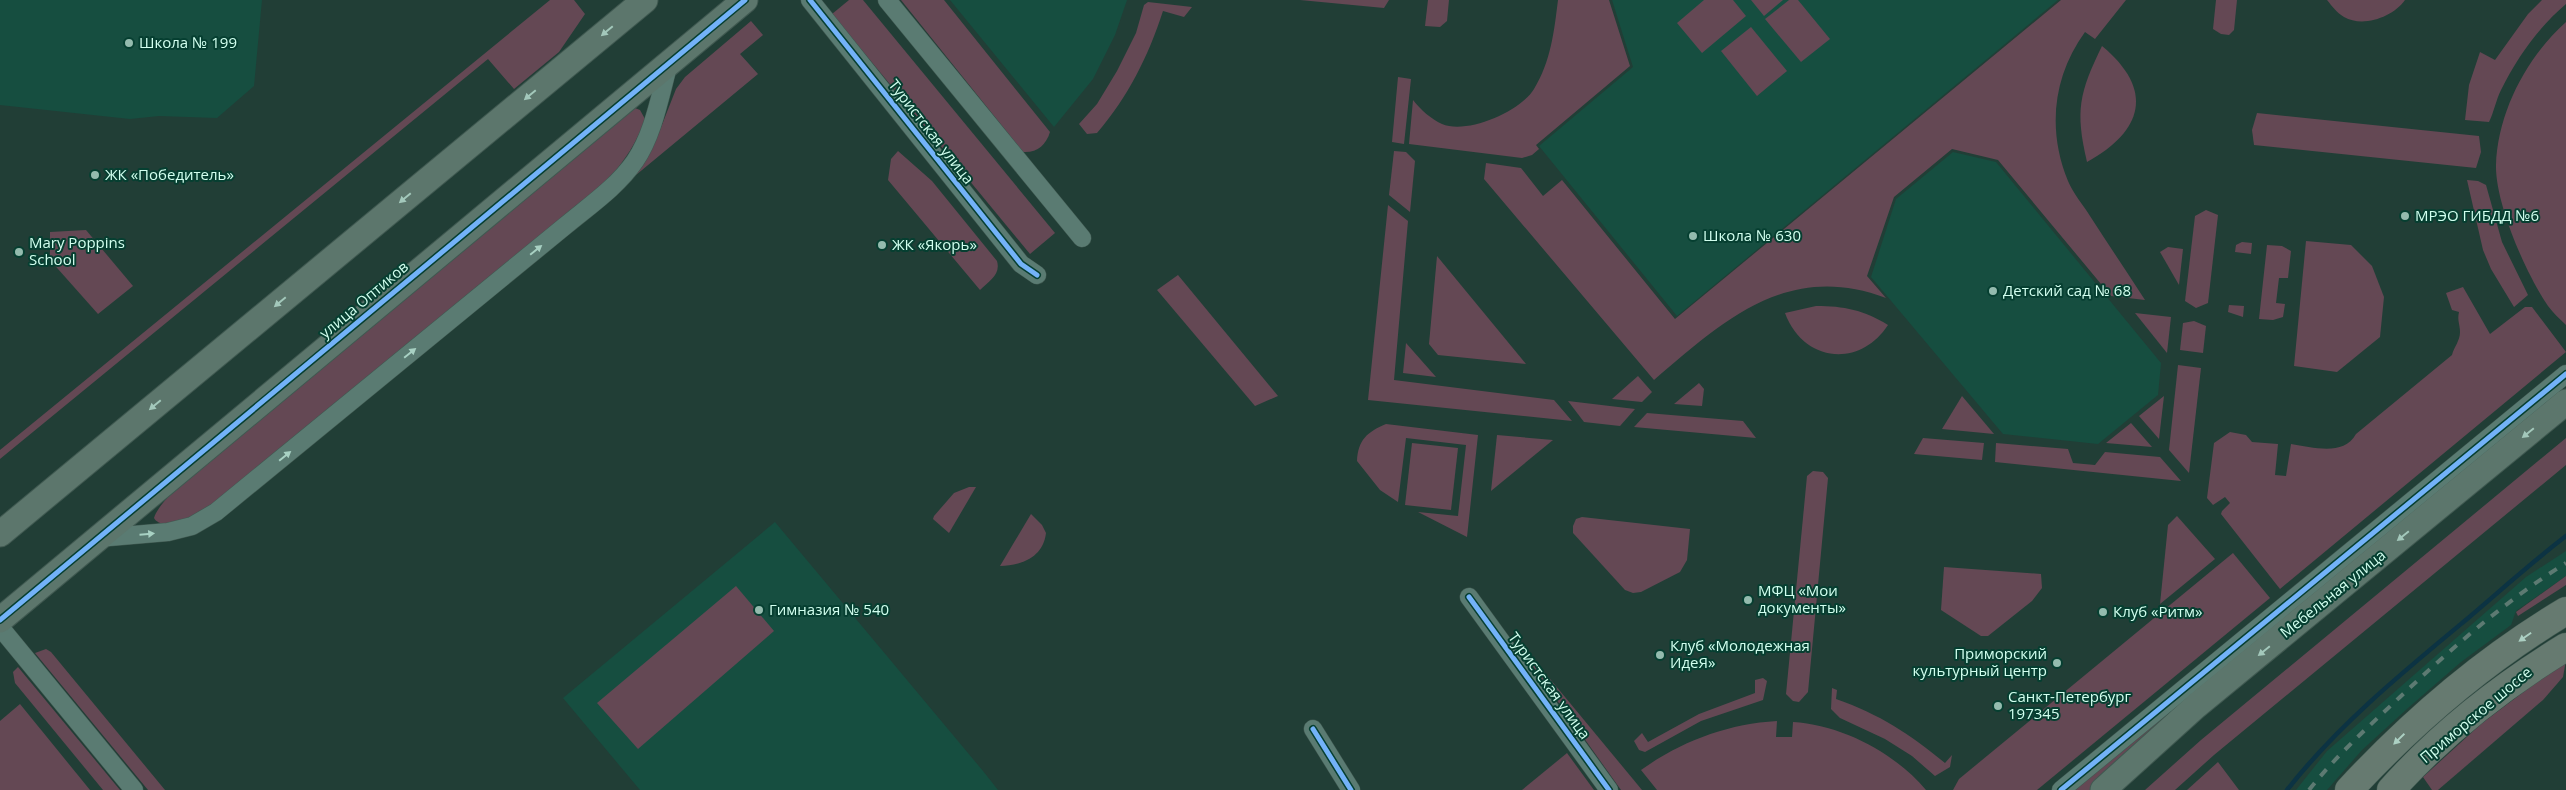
<svg xmlns="http://www.w3.org/2000/svg" width="2566" height="790" viewBox="0 0 2566 790" font-family="'Open Sans',sans-serif">
<style>
.built{fill:#164e40}
.green{fill:#644854}
.lines{fill:none;stroke-linecap:round;stroke-linejoin:round}
.stream{stroke:#0c3343;stroke-width:4.5}
.street-casing{stroke:#405951;stroke-width:19}
.secondary-casing{stroke:#405951;stroke-width:27}
.primary-casing{stroke:#405951;stroke-width:29}
.street{stroke:#5a7b72;stroke-width:18}
.secondary{stroke:#5c766c;stroke-width:25}
.primary{stroke:#667a70;stroke-width:28}
.rail{stroke:#5d7a72;stroke-width:4;stroke-dasharray:9 9;stroke-linecap:butt}
.cycleway-casing{stroke:#063f31;stroke-width:8}
.cycleway{stroke:#73b2f8;stroke-width:5}
.oneway{fill:#a3c8bb}
.oneway2{fill:#a8d1c3}
.oneway3{fill:#acd0c3}
.poi-dot{fill:#94bbae;stroke:#063f31;stroke-width:2}
.labels{text-anchor:middle;stroke-width:4;stroke-linejoin:round;paint-order:stroke}
.poi-label{font-size:15px;fill:#d2ffef;stroke:#063f31;text-anchor:start}
.street-label{font-size:15px;fill:#d2ffef;stroke:#063f31}
</style>
<rect width="100%" height="100%" fill="#213e36"/>
<g class="built">
<polygon points="0,0 262,0 254,86 217,118 159,116 130,119 0,105"/>
<polygon points="950,0 1127,0 1115,35 1093,79 1054,127"/>
<polygon points="1612,0 2058,0 1677,316 1539,146 1633,67"/>
<polygon points="1953,152 1996,162 2161,363 2158,395 2098,444 2003,434 1871,277 1896,199"/>
<polygon points="775,522 983,771 998,790 640,790 563,698"/>
<polygon points="2566,551 2566,576 2516,611 2511,625 2461,662 2408,708 2362,750 2327,790 2296,790 2327,751 2526,577"/>
</g>
<g class="green">
<polygon points="550,0 574,0 585,14 559,52 514,89 488,59 0,459 0,450"/>
<polygon points="849,0 863,0 1055,233 1030,254 832,14"/>
<path d="M901,0h43l106,132c-4,13 -13,21 -27,20z"/>
<polygon points="1300,0 1389,0 1384,8"/>
<polygon points="1428,0 1449,0 1447,21 1440,27 1425,26"/>
<path d="M1558,0h51l21,66 -94,79 3,4 -7,6 -10,3 -113,-14 4,-44c8,10 18,19 29,24 25,11 79,-13 92,-35 17,-28 20,-57 24,-89z"/>
<polygon points="1704,0 1733,0 1746,16 1702,53 1677,23"/>
<polygon points="1751,0 1783,0 1764,16"/>
<polygon points="1789,0 1798,0 1830,39 1801,62 1765,19"/>
<path d="M2061,0h65l-31,39 -10,-7c-32,44 -38,98 -17,149 5,12 15,24 22,35 18,28 37,56 55,84l-34,-4 -113,-136 -46,-11 -58,48 -27,79 19,22c-98,-37 -162,22 -232,82l-170,-201 2,-16 35,5 22,28 19,-16 113,139z"/>
<polygon points="2216,0 2237,0 2234,30 2229,35 2221,34 2213,29"/>
<path d="M2327,0h78c-12,17 -42,28 -61,17 -7,-4 -12,-11 -17,-17z"/>
<path d="M2542,0h24v4c-28,24 -48,52 -65,86 -5,10 -7,22 -12,32l-24,-2 4,-35 11,-33 15,8 33,-46z"/>
<path d="M1148,2l44,5 -8,10 -21,-6c-15,46 -35,86 -66,122l-10,1 -8,-10 18,-20 20,-33 19,-38 8,-28z"/>
<polygon points="751,21 763,35 740,54 758,74 636,175 656,140 676,89 685,77"/>
<path d="M2566,22v303c-6,-6 -13,-12 -18,-19 -22,-32 -53,-103 -52,-141 2,-54 31,-108 70,-143z"/>
<polygon points="1751,27 1787,71 1757,96 1721,51"/>
<path d="M2102,46c53,44 41,85 -15,116 -12,-51 -8,-69 15,-116z"/>
<polygon points="1398,77 1411,79 1404,144 1392,142"/>
<path d="M635,108l5,2 5,9c-8,24 -20,40 -35,59l-398,328c-12,6 -49,28 -58,12 5,-19 56,-59 73,-75z"/>
<polygon points="2257,113 2479,136 2481,152 2476,168 2254,145 2252,130"/>
<path d="M898,151l34,30 65,80c4,14 -8,20 -17,29l-92,-110 3,-21z"/>
<polygon points="1394,151 1406,152 1415,161 1410,212 1389,195"/>
<polygon points="2467,180 2478,181 2486,185 2502,242 2528,295 2514,307 2491,269 2483,250"/>
<polygon points="1388,205 1408,221 1394,380 1554,400 1572,421 1368,400"/>
<polygon points="2206,210 2218,215 2208,303 2196,308 2185,301 2195,216"/>
<polygon points="86,230 133,286 98,314 50,260 50,232"/>
<polygon points="2306,241 2351,245 2372,266 2384,297 2380,337 2337,372 2294,366"/>
<polygon points="2242,242 2252,243 2251,254 2235,252 2236,245"/>
<polygon points="2267,245 2282,246 2291,251 2288,278 2279,278 2276,303 2285,304 2283,317 2273,320 2259,319"/>
<polygon points="2168,247 2183,249 2179,285 2160,252"/>
<polygon points="1437,256 1526,364 1438,355 1429,344"/>
<polygon points="1178,275 1278,396 1255,406 1157,290"/>
<path d="M2463,287l27,47 35,-27h7l34,45 -286,237 -59,-75 1,-3 8,-8 -5,-6 -12,8 -6,-7 7,-55 16,-11 16,3 6,7 26,2 -3,31 11,1 5,-32c22,3 52,13 65,-10l96,-79c2,-8 8,-14 8,-23 0,-8 -3,-11 -1,-20l-7,-2 -6,-17z"/>
<polygon points="2229,305 2244,306 2243,317 2228,312"/>
<path d="M1816,306c28,0 48,4 72,19 -29,44 -85,37 -103,-12z"/>
<polygon points="2135,313 2171,317 2167,353"/>
<polygon points="2194,321 2206,326 2203,353 2180,350 2183,323"/>
<polygon points="1406,343 1436,377 1403,373"/>
<polygon points="2178,365 2201,368 2189,473 2169,450"/>
<polygon points="1638,376 1652,392 1642,402 1612,399"/>
<polygon points="1699,383 1704,389 1702,406 1674,404"/>
<polygon points="1962,396 1994,434 1942,429"/>
<polygon points="2164,396 2159,439 2139,416"/>
<polygon points="1568,401 1635,409 1620,426 1584,422"/>
<polygon points="1647,413 1743,421 1756,438 1634,427"/>
<polygon points="2131,423 2152,447 2106,443"/>
<path d="M1386,424l92,11 -11,102 -49,-25 40,4 8,-71 -60,-7 -8,64 -18,-12 -23,-29c1,-21 10,-29 29,-37z"/>
<polygon points="1497,435 1553,440 1491,491"/>
<polygon points="1923,438 1984,443 1982,460 1914,454"/>
<polygon points="2566,438 2566,465 2214,755 2175,790 2145,790 2201,740"/>
<polygon points="1412,443 1458,448 1451,510 1405,505"/>
<polygon points="1996,443 2068,449 2073,463 2095,465 2105,452 2160,457 2181,481 1995,462"/>
<polygon points="1813,471 1823,472 1828,478 1808,692 1799,702 1793,701 1786,694 1807,476"/>
<polygon points="969,487 976,487 949,533 933,519 934,516 954,493"/>
<path d="M1031,514l11,11 4,8c-3,24 -23,32 -46,33z"/>
<polygon points="2177,516 2215,559 2160,604 2168,525"/>
<polygon points="1582,517 1690,529 1687,560 1680,572 1641,592 1633,593 1625,590 1573,533 1573,526 1576,519"/>
<polygon points="2233,553 2270,598 2037,790 1953,790 1959,779"/>
<polygon points="1944,567 2041,574 2042,588 2032,601 1988,636 1981,636 1941,610"/>
<polygon points="2566,576 2566,585 2518,616 2516,612"/>
<polygon points="736,586 774,631 638,749 597,703"/>
<polygon points="1522,645 1642,790 1621,790 1519,647"/>
<polygon points="46,649 51,652 165,790 148,790 35,653"/>
<polygon points="2566,660 2563,677 2543,700 2438,790 2432,790 2423,777 2481,724"/>
<polygon points="18,667 120,790 103,790 15,683 13,672"/>
<polygon points="1763,678 1767,681 1763,700 1701,721 1645,752 1639,750 1634,741 1642,733 1648,742 1699,714 1755,693 1755,680"/>
<polygon points="2207,680 2090,790 2074,790"/>
<path d="M1832,688l5,2 -1,9c45,16 72,34 109,64l7,-8 -2,12 -15,9 -23,-20 -27,-17 -45,-21 -9,-9z"/>
<polygon points="20,704 90,790 0,790 0,721"/>
<path d="M1777,721l-1,16h16l1,-15c49,3 102,31 133,68h-269l-16,-20c41,-29 86,-46 136,-49z"/>
<polygon points="1567,753 1594,790 1522,790"/>
<polygon points="2218,762 2239,790 2187,790"/>
</g>
<g class="lines">
<path class="stream" d="M2287,790c51,-65 116,-118 180,-171 33,-28 65,-57 99,-83"/>
<defs>
<g id="street">
<polyline points="810,0 1021,264 1037,275"/>
<polyline points="887,0 1082,238"/>
<path d="M98,538l70,-6 24,-6 24,-14 349,-286c24,-20 52,-39 70,-65 19,-28 25,-66 34,-98"/>
<polyline points="1469,597 1609,790"/>
<polyline points="0,627 134,790"/>
<polyline points="1313,729 1351,790"/>
<polyline points="2061,790 2566,374"/>
</g>
<g id="secondary">
<polyline points="0,534 645,0"/>
<polyline points="0,620 745,0"/>
<polyline points="2103,790 2196,706 2566,402"/>
</g>
<g id="primary">
<path d="M2349,790c65,-70 135,-130 217,-179"/>
<path d="M2391,790c50,-56 111,-104 175,-143"/>
</g>
</defs>
<use href="#street" class="street-casing"/>
<use href="#secondary" class="secondary-casing"/>
<use href="#primary" class="primary-casing"/>
<use href="#street" class="street"/>
<use href="#secondary" class="secondary"/>
<use href="#primary" class="primary"/>
<path class="rail" d="M2309,790c27,-34 59,-63 91,-93 52,-49 105,-96 166,-134"/>
<defs>
<g id="cycleway">
<polyline points="810,0 1021,264 1037,275"/>
<polyline points="1469,597 1609,790"/>
<polyline points="0,620 745,0"/>
<polyline points="1313,729 1351,790"/>
<polyline points="2061,790 2566,374"/>
</g>
</defs>
<use href="#cycleway" class="cycleway-casing"/>
<use href="#cycleway" class="cycleway"/>
</g>
<defs><path id="oneway-solid" d="M-6-.8H1V-3.2L6.5 0L1 3.2V.8H-6Z" transform="scale(1.25)"/></defs>
<g class="oneway">
<use href="#oneway-solid" transform="translate(607 31) rotate(140)"/>
<use href="#oneway-solid" transform="translate(530 95) rotate(140)"/>
<use href="#oneway-solid" transform="translate(405 198) rotate(140)"/>
<use href="#oneway-solid" transform="translate(280 302) rotate(140)"/>
<use href="#oneway-solid" transform="translate(155 405) rotate(140)"/>
<use href="#oneway-solid" transform="translate(2528 433) rotate(141)"/>
<use href="#oneway-solid" transform="translate(2403 536) rotate(141)"/>
<use href="#oneway-solid" transform="translate(2264 651) rotate(141)"/>
</g>
<g class="oneway2">
<use href="#oneway-solid" transform="translate(536 250) rotate(-39)"/>
<use href="#oneway-solid" transform="translate(410 353) rotate(-39)"/>
<use href="#oneway-solid" transform="translate(285 456) rotate(-39)"/>
<use href="#oneway-solid" transform="translate(147 534) rotate(-5)"/>
</g>
<g class="oneway3">
<use href="#oneway-solid" transform="translate(2525 637) rotate(145)"/>
<use href="#oneway-solid" transform="translate(2399 739) rotate(136)"/>
</g>
<g class="poi-dot">
<circle cx="129" cy="43" r="5"/>
<circle cx="95" cy="175" r="5"/>
<circle cx="2405" cy="216" r="5"/>
<circle cx="1693" cy="236" r="5"/>
<circle cx="882" cy="245" r="5"/>
<circle cx="19" cy="252" r="5"/>
<circle cx="1993" cy="291" r="5"/>
<circle cx="1748" cy="600" r="5"/>
<circle cx="759" cy="610" r="5"/>
<circle cx="2103" cy="612" r="5"/>
<circle cx="1660" cy="655" r="5"/>
<circle cx="2057" cy="663" r="5"/>
<circle cx="1998" cy="706" r="5"/>
</g>
<g class="labels">
<g class="poi-label">
<text x="139" y="48">Школа № 199</text>
<text x="105" y="180">ЖК «Победитель»</text>
<text x="2415" y="221">МРЭО ГИБДД №6</text>
<text x="1703" y="241">Школа № 630</text>
<text x="29" y="248">Mary Poppins<tspan x="29" dy="17">School</tspan></text>
<text x="892" y="250">ЖК «Якорь»</text>
<text x="2003" y="296">Детский сад № 68</text>
<text x="1758" y="596">МФЦ «Мои<tspan x="1758" dy="17">документы»</tspan></text>
<text x="769" y="615">Гимназия № 540</text>
<text x="2113" y="617">Клуб «Ритм»</text>
<text x="1670" y="651">Клуб «Молодежная<tspan x="1670" dy="17">ИдеЯ»</tspan></text>
<text x="2047" y="659" text-anchor="end">Приморский<tspan x="2047" dy="17">культурный центр</tspan></text>
<text x="2008" y="702">Санкт-Петербург<tspan x="2008" dy="17">197345</tspan></text>
</g>
<g class="street-label">
<text transform="translate(931 132) rotate(52)" y="5">Туристская улица</text>
<text transform="translate(364 300) rotate(-40)" y="5">улица Оптиков</text>
<text transform="translate(2333 594) rotate(-39)" y="5">Мебельная улица</text>
<text transform="translate(1549 686) rotate(54)" y="5">Туристская улица</text>
<text transform="translate(2476 715) rotate(-40)" y="5">Приморское шоссе</text>
</g>
</g>
</svg>
